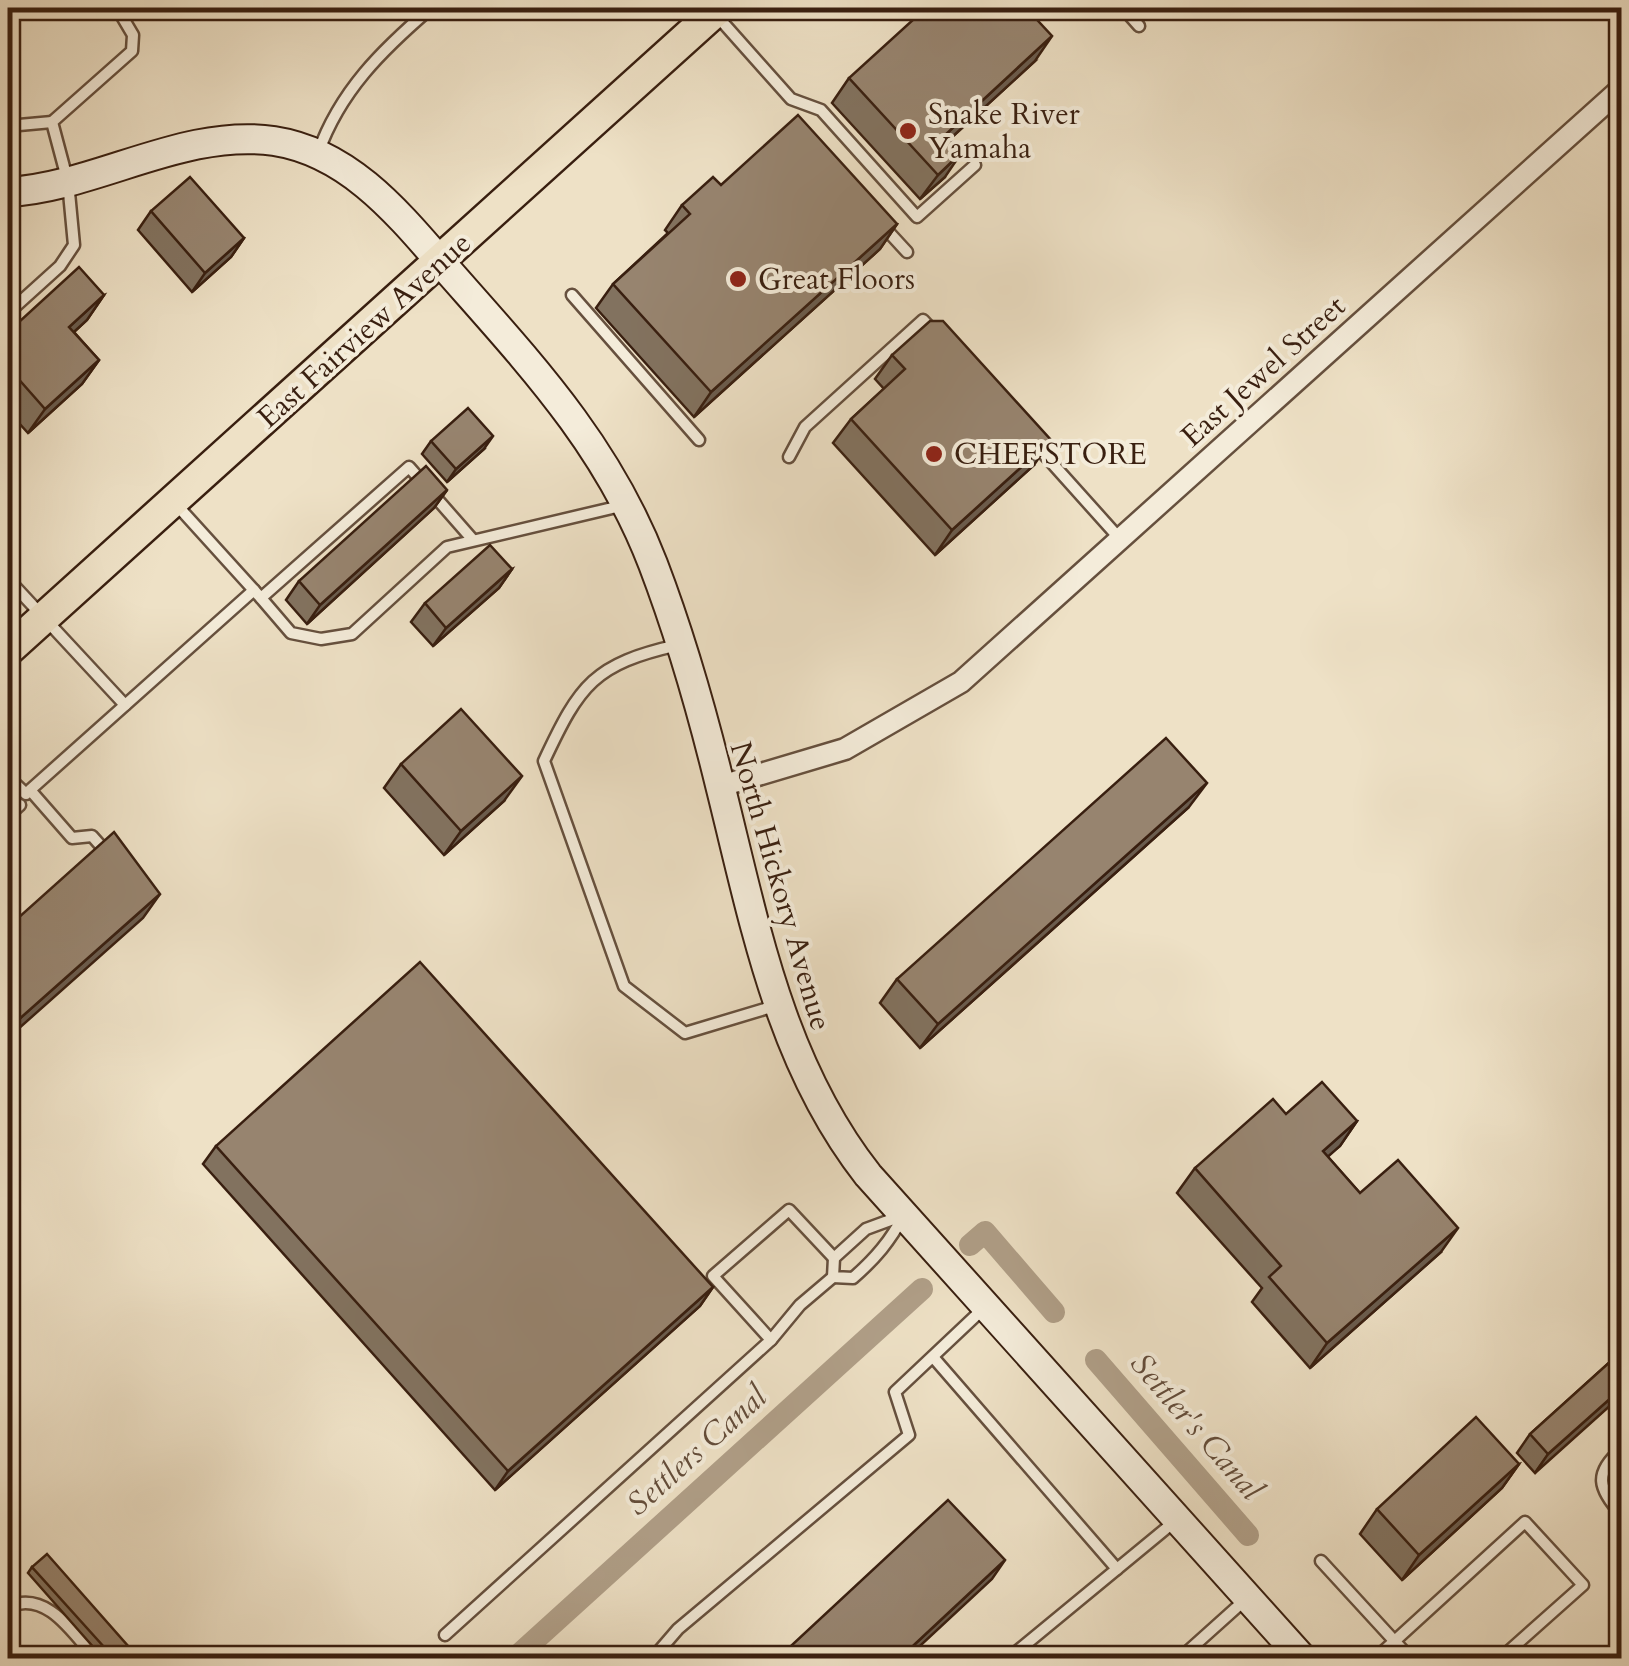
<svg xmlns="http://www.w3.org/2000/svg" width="1629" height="1666" viewBox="0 0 1629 1666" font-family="Cardo,serif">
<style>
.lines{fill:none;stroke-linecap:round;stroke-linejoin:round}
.canal{stroke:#b09f88;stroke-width:22}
.lane-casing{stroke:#66503e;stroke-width:15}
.street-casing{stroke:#66503e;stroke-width:25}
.secondary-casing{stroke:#391f10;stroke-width:32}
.primary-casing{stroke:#391f10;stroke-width:35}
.lane{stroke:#f4ecda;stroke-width:10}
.street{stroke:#f4ecda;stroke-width:20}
.secondary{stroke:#f4ecda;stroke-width:28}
.primary{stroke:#eee1c6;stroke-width:30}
.wall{fill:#82725f;stroke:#391f10;stroke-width:2.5}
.shaded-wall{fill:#6a5c4e;stroke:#391f10;stroke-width:2.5}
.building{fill:#97846f;stroke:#391f10;stroke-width:2.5}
.poi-dot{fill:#8f2418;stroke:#f4ecda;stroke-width:4}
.labels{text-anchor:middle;stroke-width:8;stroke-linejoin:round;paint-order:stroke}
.poi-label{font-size:30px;fill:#391f10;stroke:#f4ecda;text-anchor:start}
.street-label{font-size:30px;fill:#391f10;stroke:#f4ecda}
.water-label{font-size:32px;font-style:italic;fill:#634c3a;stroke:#f4ecda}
</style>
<rect width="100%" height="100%" fill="#eee1c6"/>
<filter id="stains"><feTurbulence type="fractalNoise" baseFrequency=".002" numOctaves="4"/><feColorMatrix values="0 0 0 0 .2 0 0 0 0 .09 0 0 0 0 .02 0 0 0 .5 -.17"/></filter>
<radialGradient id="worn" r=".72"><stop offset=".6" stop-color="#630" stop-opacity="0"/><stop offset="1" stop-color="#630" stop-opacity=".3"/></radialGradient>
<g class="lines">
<g class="canal">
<polyline points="970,1245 985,1232 1054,1312"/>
<polyline points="1096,1360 1248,1535"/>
<polyline points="515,1658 922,1289"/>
</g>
<defs>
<g id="lane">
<polyline points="1123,8 1139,26"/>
<polyline points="718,17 791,99 821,110 917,217 975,165"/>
<polyline points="8,126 52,122"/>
<path d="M318,153c22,-62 64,-103 113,-145"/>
<polyline points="884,227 907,252"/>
<polyline points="572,295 699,440"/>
<polyline points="8,313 60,266 74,245 68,182 52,122 132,51 133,35 117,8"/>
<polyline points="1034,443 1120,539"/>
<polyline points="789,457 805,427 923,320 936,334"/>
<polyline points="174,502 261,598 409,467 473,540"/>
<polyline points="8,579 125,705"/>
<polyline points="261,598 291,633 321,639 352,634 447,547 625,505"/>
<path d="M678,645c-84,19 -98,39 -134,116l80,225 61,47 93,-28"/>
<polyline points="8,777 26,794"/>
<polyline points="8,816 20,805"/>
<polyline points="108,854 92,836 72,838 30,790 254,590"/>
<path d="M904,1215c-14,26 -28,43 -51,63l-20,-1 1,-19 32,-29z"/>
<polyline points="771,1340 800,1305 833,1277"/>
<polyline points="933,1357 1117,1569"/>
<path d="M1622,1449c-29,24 -24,40 0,66"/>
<polyline points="1321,1561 1410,1658"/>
<path d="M8,1607c38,-18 65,26 87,51"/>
<polyline points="445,1635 771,1340 713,1276 789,1210 834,1258"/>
<polyline points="1187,1652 1246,1599"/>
<polyline points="653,1658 678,1629 909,1435 895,1392 985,1307"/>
<polyline points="1009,1658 1174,1522"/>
<polyline points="1376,1658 1525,1522 1583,1585 1501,1658"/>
</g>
<polyline id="street" points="721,786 845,749 961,682 1622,88"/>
<path id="secondary" d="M8,192c89,-5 175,-64 266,-51 78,12 128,77 177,133 82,93 157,173 202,290 26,68 51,155 68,225 34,136 59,274 147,386l434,483"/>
<polyline id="primary" points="8,650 719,8"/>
</defs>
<use href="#lane" class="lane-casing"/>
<use href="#street" class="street-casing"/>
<use href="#secondary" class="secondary-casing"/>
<use href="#primary" class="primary-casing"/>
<use href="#lane" class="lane"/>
<use href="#street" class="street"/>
<use href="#secondary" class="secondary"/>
<use href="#primary" class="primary"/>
</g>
<g class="wall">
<polygon points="1035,61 950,139 945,177 920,199 832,103 849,78"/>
<polygon points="721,185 897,224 880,249 694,417 596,308 613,284 668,233 665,230 682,205"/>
<polygon points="151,211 244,238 231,257 192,292 138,230"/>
<polygon points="104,295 87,320 74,332 99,360 82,384 28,433 8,411 8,332"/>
<polygon points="892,355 1034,465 935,555 833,443 851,419 884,389 875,379"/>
<polygon points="431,441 484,449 447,482 422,454"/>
<polygon points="447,490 434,508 307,624 286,600 299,581"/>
<polygon points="512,569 499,588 433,646 411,622 425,603"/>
<polygon points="401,764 504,801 444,855 384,788"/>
<polygon points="1189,807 920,1048 880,1003 897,979"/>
<polygon points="1286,1114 1357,1121 1340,1146 1327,1156 1360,1193 1441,1252 1310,1368 1252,1302 1262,1288 1177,1193 1195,1168"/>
<polygon points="216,1146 713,1287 700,1306 495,1490 203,1164"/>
<polygon points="1622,1351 1535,1473 1517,1453 1530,1434"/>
<polygon points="1519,1464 1502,1488 1402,1580 1360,1534 1377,1509"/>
<polygon points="32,1567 123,1653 117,1658 103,1658 28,1573"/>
</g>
<g class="shaded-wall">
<polygon points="1052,36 1035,61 928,159 945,135"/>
<polygon points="962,152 945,177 920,199 938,175"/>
<polygon points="897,224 880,249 694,417 711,392"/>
<polygon points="244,238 231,257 192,292 205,273"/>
<polygon points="104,295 87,320 52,352 69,327"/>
<polygon points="99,360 82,384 28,433 45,409"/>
<polygon points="493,436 484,449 447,482 456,469"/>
<polygon points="1051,440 1034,465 935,555 952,530"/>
<polygon points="447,490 434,508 307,624 320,605"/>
<polygon points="512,569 499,588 433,646 446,628"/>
<polygon points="522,776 504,801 444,855 461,831"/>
<polygon points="1207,783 1189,807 920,1048 938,1024"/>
<polygon points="160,894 143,918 8,1038 8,1029"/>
<polygon points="1357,1121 1340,1146 1306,1176 1323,1151"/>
<polygon points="1458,1228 1441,1252 1310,1368 1327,1343"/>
<polygon points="713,1287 700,1306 495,1490 508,1471"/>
<polygon points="1622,1388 1622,1395 1535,1473 1548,1454"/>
<polygon points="1519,1464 1502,1488 1402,1580 1419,1555"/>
<polygon points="1005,1560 992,1579 907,1658 900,1658"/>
</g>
<g class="building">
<polygon points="926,8 1026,8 1052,36 945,135 962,152 938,175 849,78"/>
<polygon points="798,115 897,224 711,392 613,284 690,214 682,205 713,177 721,185"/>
<polygon points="190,177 244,238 205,273 151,211"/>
<polygon points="79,267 104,295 69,327 99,360 45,409 8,367 8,332"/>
<polygon points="930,321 943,321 1051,440 952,530 851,419 905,369 892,355"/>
<polygon points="468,408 493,436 456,469 431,441"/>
<polygon points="426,466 447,490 320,605 299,581"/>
<polygon points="490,545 512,569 446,628 425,603"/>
<polygon points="461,709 522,776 461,831 401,764"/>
<polygon points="1166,738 1207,783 938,1024 897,979"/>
<polygon points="114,832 160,894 8,1029 8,927"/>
<polygon points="420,962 713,1287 508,1471 216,1146"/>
<polygon points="1322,1082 1357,1121 1323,1151 1360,1193 1398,1160 1458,1228 1327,1343 1269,1277 1281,1266 1195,1168 1273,1099 1286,1114"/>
<polygon points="1622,1351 1622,1388 1548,1454 1530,1434"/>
<polygon points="1476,1417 1519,1464 1419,1555 1377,1509"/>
<polygon points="948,1500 1005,1560 900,1658 778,1658"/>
<polygon points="47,1554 128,1646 114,1658 32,1567"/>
</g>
<g class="poi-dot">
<circle cx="908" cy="131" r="10"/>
<circle cx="738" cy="279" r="10"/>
<circle cx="934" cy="454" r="10"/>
</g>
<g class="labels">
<g class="poi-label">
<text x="928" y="124">Snake River<tspan x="928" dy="34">Yamaha</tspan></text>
<text x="758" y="289">Great Floors</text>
<text x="954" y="464">CHEF'STORE</text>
</g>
<g class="street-label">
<text transform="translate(364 330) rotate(-42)" y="10">East Fairview Avenue</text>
<text transform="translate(1263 371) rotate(-42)" y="10">East Jewel Street</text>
<text transform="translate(781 886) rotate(74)" y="10">North Hickory Avenue</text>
</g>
<g class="water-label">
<text transform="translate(1197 1426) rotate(49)" y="11">Settler's Canal</text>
<text transform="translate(696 1450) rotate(-42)" y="11">Settlers Canal</text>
</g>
</g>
<rect width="1629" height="1666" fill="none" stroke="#eee1c6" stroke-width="40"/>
<rect x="10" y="10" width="1609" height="1646" fill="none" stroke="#391f10" stroke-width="5"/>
<rect x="20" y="20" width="1589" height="1626" fill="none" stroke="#391f10" stroke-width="2.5"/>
<rect width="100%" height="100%" filter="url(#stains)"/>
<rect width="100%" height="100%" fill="url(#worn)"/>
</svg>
